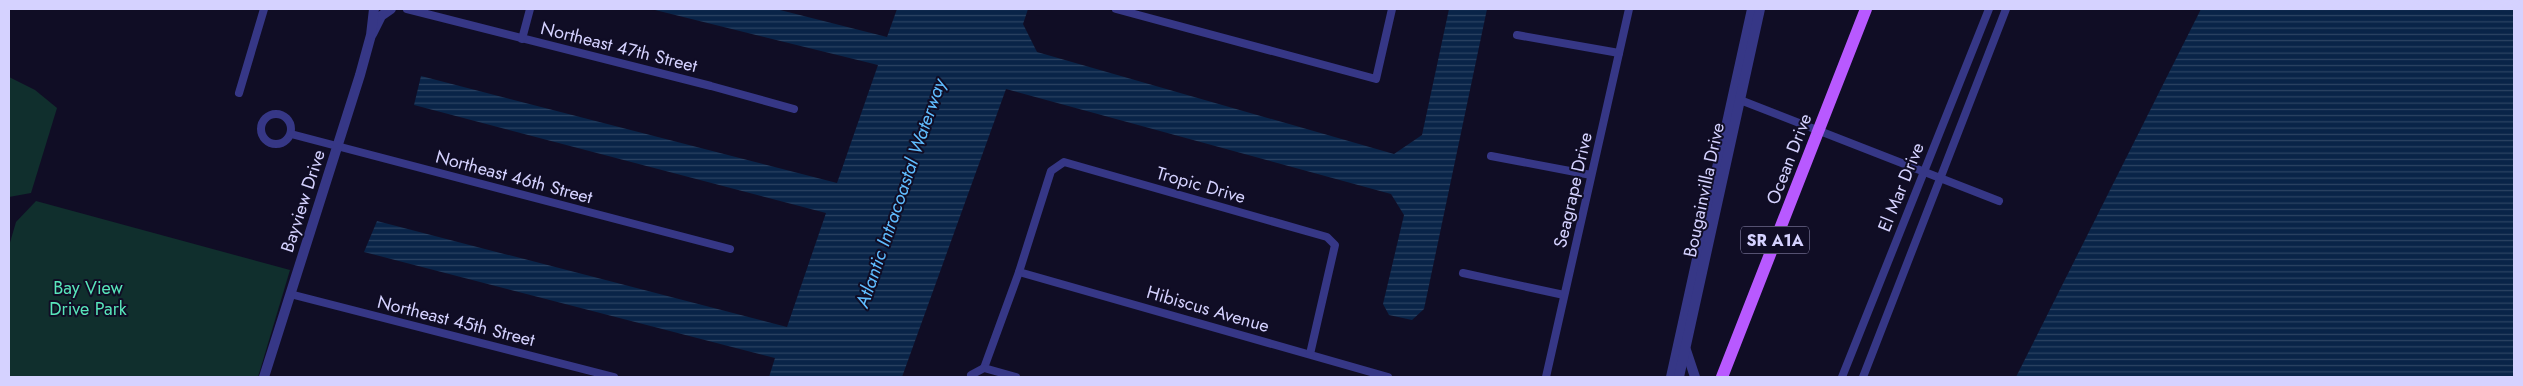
<svg xmlns="http://www.w3.org/2000/svg" width="2523" height="386" viewBox="0 0 2523 386" font-family="Jost,sans-serif">
<style>
.park{fill:#102f2d}
.water{fill:url(#water-rules)}
.lines{fill:none;stroke-linecap:round;stroke-linejoin:round}
.minor{stroke:#363786;stroke-width:8}
.tertiary{stroke:#363786;stroke-width:10}
.primary{stroke:#b859ff;stroke-width:12}
.labels{text-anchor:middle;stroke-width:4;stroke-linejoin:round;paint-order:stroke}
.shield{fill:#100d25;stroke:#9a97be;stroke-width:1}
.shield-label{font-size:16px;font-weight:bold;fill:#d5d2ff}
.street-label{font-size:18px;fill:#d5d2ff;stroke:#100d25}
.park-label{font-size:18px;fill:#58e5ba;stroke:#100d25}
.water-label{font-size:19px;font-style:italic;fill:#60bdff;stroke:#100d25}
</style>
<defs>
<pattern id="water-rules" width="6" height="5" patternUnits="userSpaceOnUse" patternTransform="scale(1.25)"><rect width="6" height="5" fill="#092448"/><path d="M0 2.5h6" fill="none" stroke="#2c4363"/></pattern>
</defs>
<rect width="100%" height="100%" fill="#100d25"/>
<g class="park">
<polygon points="9,77 35,90 57,108 31,193 9,197"/>
<polygon points="36,201 290,270 258,377 9,377 9,246 16,222"/>
</g>
<g class="water">
<polygon points="651,9 776,9 887,37 897,9 1028,9 1023,24 1037,52 1394,154 1422,135 1449,9 1487,9 1424,309 1412,320 1389,315 1383,304 1404,215 1391,194 1006,89 902,377 769,377 775,358 364,252 377,221 787,327 826,213 414,105 421,76 837,183 878,65"/>
<polygon points="2201,9 2514,9 2514,377 2016,377"/>
</g>
<g class="lines">
<g class="minor">
<polyline points="407,9 711,86 794,109"/>
<polyline points="1116,9 1376,79 1392,9"/>
<polyline points="1517,35 1619,53"/>
<polyline points="522,39 530,9"/>
<polyline points="239,93 264,9"/>
<polyline points="1735,98 1999,201"/>
<circle cx="276" cy="129" r="15"/>
<polyline points="291,134 730,249"/>
<polyline points="1491,156 1591,175"/>
<polyline points="1019,272 1388,377"/>
<polyline points="1463,273 1564,295"/>
<polyline points="290,294 614,377"/>
<polyline points="984,368 1019,272 1051,171 1064,162 1327,237 1335,245 1310,354"/>
<polyline points="971,375 984,368 1016,377"/>
<polyline points="1546,377 1629,9"/>
<polyline points="1842,377 1989,9"/>
<polyline points="1863,377 2006,9"/>
</g>
<g class="tertiary">
<polyline points="372,34 381,16 391,9"/>
<polyline points="1686,350 1695,377"/>
<polyline points="264,377 360,75 371,35 374,9"/>
<polyline points="1671,377 1752,9"/>
<polyline points="1679,377 1760,9"/>
</g>
<polyline class="primary" points="1722,377 1866,9"/>
</g>
<g class="labels">
<rect class="shield" x="1741" y="226.5" width="68" height="27" rx="4"/>
<g class="shield-label">
<text x="1775" y="246">SR A1A</text>
</g>
<g class="street-label">
<text transform="translate(619 47) rotate(14)" y="6">Northeast 47th Street</text>
<text transform="translate(1789 159) rotate(-69)" y="6">Ocean Drive</text>
<text transform="translate(514 177) rotate(15)" y="6">Northeast 46th Street</text>
<text transform="translate(1201 185) rotate(16)" y="6">Tropic Drive</text>
<text transform="translate(1901 187) rotate(-68)" y="6">El Mar Drive</text>
<text transform="translate(1573 190) rotate(-77)" y="6">Seagrape Drive</text>
<text transform="translate(1704 190) rotate(-78)" y="6">Bougainvilla Drive</text>
<text transform="translate(303 201) rotate(-72)" y="6">Bayview Drive</text>
<text transform="translate(1208 309) rotate(16)" y="6">Hibiscus Avenue</text>
<text transform="translate(456 321) rotate(14)" y="6">Northeast 45th Street</text>
</g>
<g class="park-label">
<text x="88" y="294">Bay View<tspan x="88" dy="21">Drive Park</tspan></text>
</g>
<g class="water-label">
<text transform="translate(900 193) rotate(-71)" y="7">Atlantic Intracoastal Waterway</text>
</g>
</g>
<rect width="2523" height="386" fill="none" stroke="#d5d2ff" stroke-width="20"/>
</svg>
